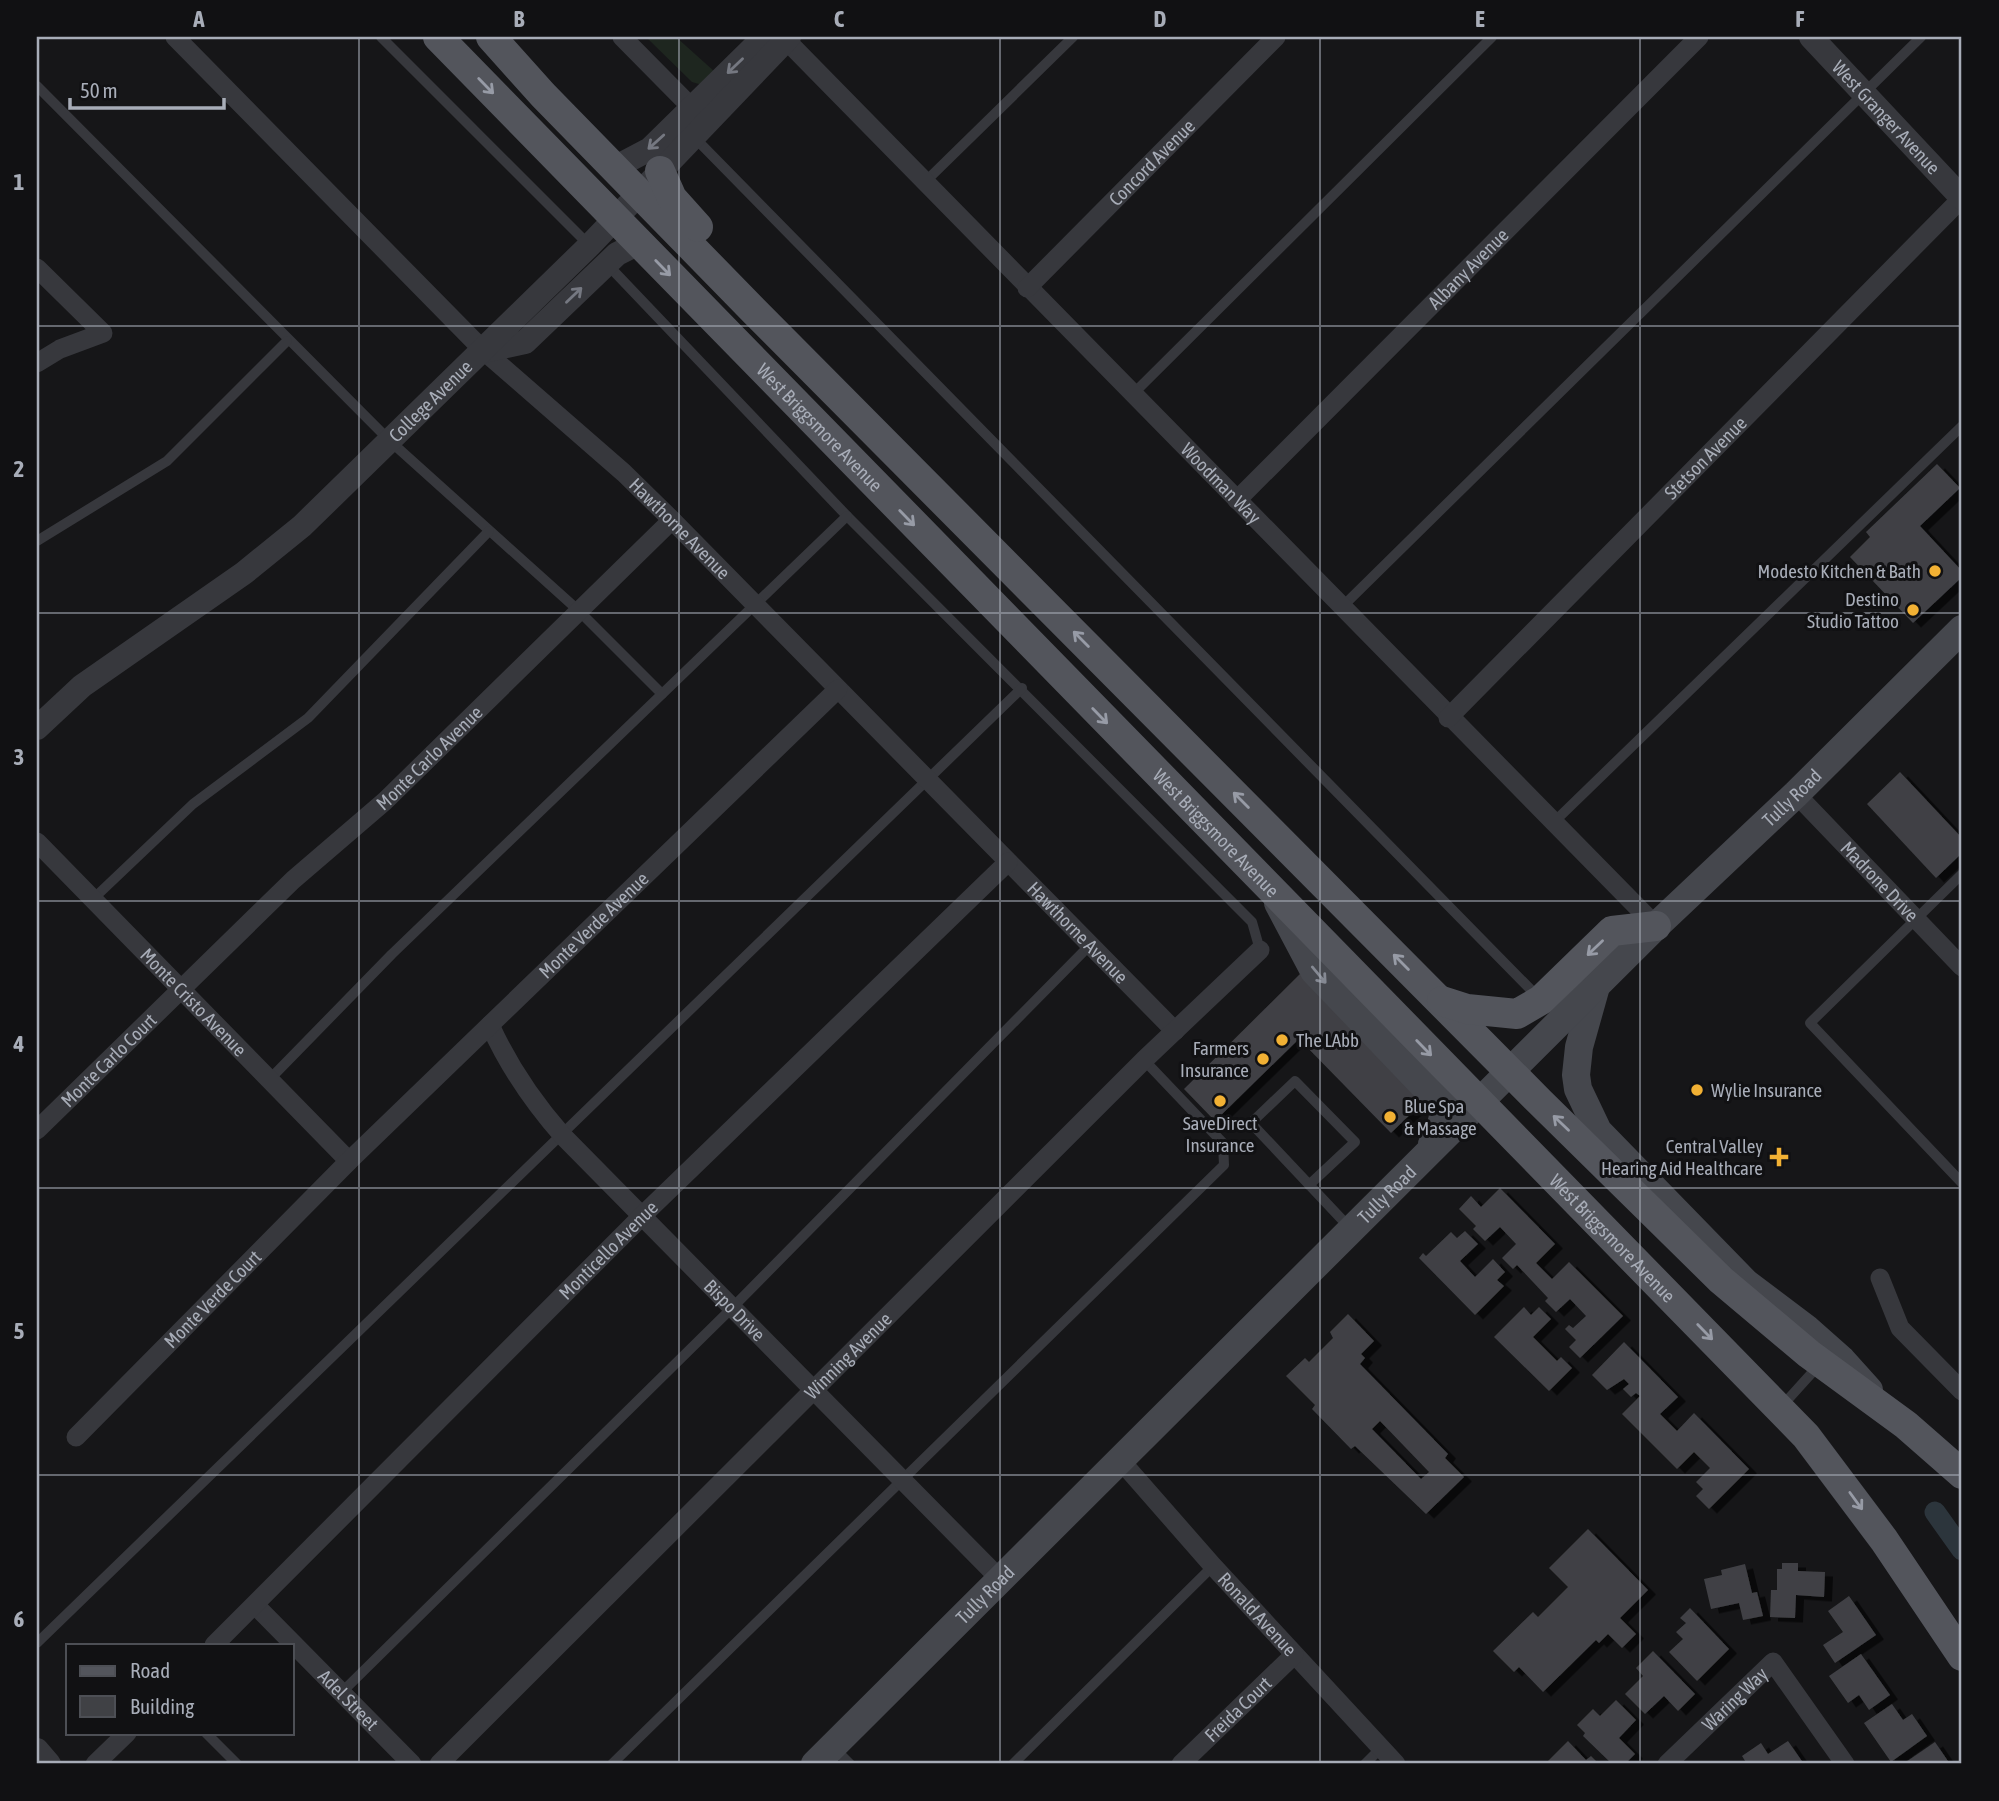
<svg xmlns="http://www.w3.org/2000/svg" width="1999" height="1801" viewBox="0 0 1999 1801" font-family="'Asap Condensed',sans-serif">
<style>
.green{fill:#1e261f}
.lines{fill:none;stroke-linecap:round;stroke-linejoin:round}
.canal{stroke:#2c353c;stroke-width:21}
.building{fill:#404145;fill-rule:evenodd;filter:url(#shadow)}
.service{stroke:#37383d;stroke-width:10}
.minor{stroke:#37383d;stroke-width:19}
.tertiary{stroke:#37383d;stroke-width:24}
.secondary{stroke:#45474d;stroke-width:28}
.primary{stroke:#53555c;stroke-width:30}
.oneway{stroke:#757881}
.oneway2{stroke:#979ba6}
.oneway3{stroke:#858993}
.grid{fill:none;stroke:#a8adb8;stroke-width:2;stroke-opacity:0.55}
.poi-dot{fill:#f2b134;stroke:#111113;stroke-width:2.5}
.labels{text-anchor:middle;stroke-width:6;stroke-linejoin:round;paint-order:stroke}
.street-label{font-size:19px;fill:#a8adb8;stroke:#111113}
.poi-label{font-size:19px;fill:#a8adb8;stroke:#111113;text-anchor:end}
.neatline{fill:none;stroke:#a8adb8;stroke-width:2.5}
.grid-label{font-size:23px;text-anchor:middle;font-weight:bold;fill:#a8adb8}
</style>
<defs>
<filter id="shadow"><feDropShadow dx="8" dy="4.5" stdDeviation="0" flood-color="#0009"/></filter>
</defs>
<rect width="100%" height="100%" fill="#161618"/>
<polygon class="green" points="646,37 676,37 715,72 702,85 692,82"/>
<g class="lines">
<polyline class="canal" points="1935,1512 1962,1550"/>
</g>
<g class="building">
<polygon points="1937,464 1960,488 1920,526 1962,571 1962,577 1913,623 1850,557 1870,537 1866,532"/>
<polygon points="1900,772 1962,838 1962,853 1936,878 1867,804"/>
<polygon points="1300,974 1424,1101 1391,1133 1299,1039 1215,1121 1184,1089"/>
<polygon points="1500,1188 1555,1244 1536,1263 1552,1279 1569,1262 1623,1316 1580,1358 1569,1347 1576,1340 1565,1329 1569,1325 1573,1328 1586,1316 1570,1299 1556,1312 1545,1301 1548,1298 1517,1265 1513,1269 1502,1258 1516,1244 1500,1227 1485,1241 1473,1229 1476,1226 1459,1209 1471,1196 1481,1207"/>
<polygon points="1465,1231 1478,1244 1460,1261 1475,1277 1493,1259 1505,1272 1497,1280 1504,1286 1475,1315 1419,1258 1423,1253 1426,1256 1451,1232 1457,1238"/>
<polygon points="1524,1307 1531,1315 1539,1307 1551,1319 1533,1337 1557,1361 1561,1357 1572,1368 1549,1391 1494,1337"/>
<path d="M1348,1314l26,27 -13,13 4,4 -5,6 88,90 -3,4 19,19 -38,37 -71,-68 -4,3 -39,-40 3,-4 -29,-29 19,-18 4,4 24,-24 -3,-6zM1380,1421l49,51 -8,7 -49,-50z"/>
<polygon points="1624,1342 1678,1397 1660,1414 1677,1431 1694,1413 1749,1469 1709,1509 1696,1496 1703,1489 1696,1482 1710,1468 1694,1452 1677,1469 1622,1414 1640,1396 1636,1393 1631,1397 1623,1389 1629,1384 1624,1379 1607,1390 1592,1375"/>
<polygon points="1588,1529 1648,1590 1620,1618 1636,1634 1622,1648 1608,1634 1599,1643 1596,1640 1543,1692 1519,1667 1514,1672 1493,1651 1533,1612 1538,1617 1568,1587 1549,1568"/>
<polygon points="1782,1563 1798,1563 1798,1571 1825,1572 1824,1597 1796,1595 1795,1618 1770,1617 1771,1590 1777,1590 1777,1569 1782,1569"/>
<polygon points="1745,1564 1752,1593 1757,1592 1763,1616 1743,1620 1739,1603 1711,1609 1704,1579 1722,1575 1721,1570"/>
<polygon points="1849,1596 1876,1635 1835,1663 1823,1645 1843,1632 1828,1611"/>
<polygon points="1690,1608 1729,1649 1697,1681 1669,1652 1683,1639 1676,1632 1686,1623 1680,1618"/>
<polygon points="1653,1651 1695,1694 1678,1711 1664,1696 1645,1714 1625,1694 1643,1676 1636,1668"/>
<polygon points="1861,1654 1890,1695 1869,1710 1859,1695 1848,1703 1829,1676"/>
<polygon points="1616,1700 1636,1720 1619,1738 1635,1754 1625,1764 1612,1764 1583,1736 1585,1733 1577,1725 1593,1709 1600,1716"/>
<polygon points="1892,1704 1903,1720 1912,1714 1927,1736 1891,1762 1864,1723"/>
<polygon points="1568,1741 1586,1760 1591,1756 1599,1764 1545,1764"/>
<polygon points="1788,1741 1804,1764 1747,1764 1742,1756 1761,1743 1768,1754"/>
<polygon points="1935,1742 1950,1764 1903,1764"/>
</g>
<g class="lines">
<g class="service">
<polyline points="381,37 589,245"/>
<polyline points="37,86 390,441 579,611 662,694"/>
<polyline points="693,136 1538,997"/>
<polyline points="925,182 1073,37"/>
<polyline points="606,263 847,516 1252,922 1260,950"/>
<polyline points="1133,394 1492,37"/>
<polyline points="37,541 167,461 287,341"/>
<polyline points="1341,608 1921,37"/>
<polyline points="1553,823 1962,426"/>
<polyline points="1962,874 1810,1023 1962,1183"/>
<polyline points="92,900 193,804 308,718 489,531"/>
<polyline points="269,1080 392,954 847,516"/>
<polyline points="1309,1185 1355,1142 1295,1081 1251,1123 1349,1227"/>
<polyline points="1782,1406 1819,1365"/>
<polyline points="37,1643 1022,688"/>
<polyline points="342,1692 733,1307 1089,946"/>
<polyline points="206,1733 237,1764"/>
<polyline points="833,1747 850,1764"/>
<polyline points="612,1764 1224,1165 1223,1143 1144,1060"/>
<polyline points="1013,1764 1213,1566"/>
<polyline points="1365,1764 1381,1748"/>
</g>
<g class="minor">
<path id="s1" d="M175,37l309,314 140,122 48,47 503,511"/>
<polyline points="622,37 702,118"/>
<path id="s2" d="M786,40l870,886"/>
<polyline points="37,268 103,333 60,349 37,363"/>
<path id="s3" d="M1027,288l249,-251"/>
<path id="s4" d="M1237,500l462,-463"/>
<path id="s5" d="M1448,718l514,-520"/>
<path id="s6" d="M1796,794l166,173"/>
<path id="s7" d="M37,842l312,319"/>
<path id="s8" d="M490,1025c19,42 43,77 73,111l438,444"/>
<path id="s9" d="M37,1130l256,-250 92,-79 287,-281"/>
<polyline points="1880,1278 1900,1328 1962,1391"/>
<path id="s10" d="M76,1437l273,-276 489,-472"/>
<path id="s11" d="M1121,1461l92,105 183,198"/>
<path id="s12" d="M255,1605l157,159"/>
<path id="s13" d="M214,1645l429,-430 365,-353"/>
<polyline points="95,1764 127,1733"/>
<path id="s14" d="M439,1764l705,-704 116,-110"/>
<path id="s15" d="M1181,1764l113,-109"/>
<path id="s16" d="M1667,1764l106,-102 72,102"/>
</g>
<g class="tertiary">
<path id="s17" d="M1811,37l151,161"/>
<polyline points="614,168 650,149 758,43 786,40"/>
<polyline points="484,351 525,342 617,254 639,243"/>
<path id="s18" d="M37,728l45,-42 162,-113 58,-47 288,-281 199,-208"/>
<polyline points="37,1750 49,1764"/>
</g>
<g class="secondary">
<polyline points="1278,903 1314,971 1445,1108 1440,1129 1432,1144"/>
<polyline points="1595,990 1579,1047 1576,1075 1578,1089 1598,1131 1746,1283 1807,1329 1842,1360 1869,1390"/>
<path id="s19" d="M815,1764l841,-838 140,-132 166,-165"/>
</g>
<g class="primary">
<path id="s20" d="M438,37l1368,1399 78,104 78,116"/>
<polyline points="491,37 543,95 756,313 1540,1102 1721,1280 1809,1354 1906,1425 1962,1474"/>
<polyline points="660,171 672,198 698,227"/>
<polyline points="1442,1001 1467,1009 1517,1014 1541,1000 1612,931 1656,926"/>
</g>
</g>
<defs><path id="oneway-shaft" d="M-6 0H5M1.5-3L5.5 0L1.5 3" fill="none" stroke-width="1.6" stroke-linecap="round" stroke-linejoin="round" transform="scale(1.75)"/></defs>
<g class="oneway">
<use href="#oneway-shaft" transform="translate(735 66) rotate(136)"/>
<use href="#oneway-shaft" transform="translate(656 142) rotate(138)"/>
<use href="#oneway-shaft" transform="translate(574 295) rotate(-44)"/>
</g>
<g class="oneway2">
<use href="#oneway-shaft" transform="translate(486 86) rotate(46)"/>
<use href="#oneway-shaft" transform="translate(663 268) rotate(46)"/>
<use href="#oneway-shaft" transform="translate(907 518) rotate(46)"/>
<use href="#oneway-shaft" transform="translate(1081 639) rotate(-135)"/>
<use href="#oneway-shaft" transform="translate(1100 716) rotate(46)"/>
<use href="#oneway-shaft" transform="translate(1241 800) rotate(-135)"/>
<use href="#oneway-shaft" transform="translate(1595 948) rotate(136)"/>
<use href="#oneway-shaft" transform="translate(1401 962) rotate(-135)"/>
<use href="#oneway-shaft" transform="translate(1424 1048) rotate(46)"/>
<use href="#oneway-shaft" transform="translate(1561 1123) rotate(-136)"/>
<use href="#oneway-shaft" transform="translate(1705 1332) rotate(46)"/>
<use href="#oneway-shaft" transform="translate(1856 1501) rotate(54)"/>
</g>
<use class="oneway3" href="#oneway-shaft" transform="translate(1319 975) rotate(50)"/>
<path class="grid" d="M359,37v1727M679,37v1727M1000,37v1727M1320,37v1727M1640,37v1727M37,326h1925M37,613h1925M37,901h1925M37,1188h1925M37,1475h1925"/>
<g class="poi-dot">
<circle cx="1935" cy="571" r="7"/>
<circle cx="1913" cy="610" r="7"/>
<circle cx="1282" cy="1040" r="7"/>
<circle cx="1263" cy="1059" r="7"/>
<circle cx="1697" cy="1090" r="7"/>
<circle cx="1220" cy="1101" r="7"/>
<circle cx="1390" cy="1117" r="7"/>
<path d="M1775.5 1146.5h7v7h7v7h-7v7h-7v-7h-7v-7h7z"/>
</g>
<g class="labels">
<g class="street-label">
<text dy="7" stroke="none"><textPath href="#s17" startOffset="110">West Granger Avenue</textPath></text>
<text dy="7" stroke="none"><textPath href="#s3" startOffset="177">Concord Avenue</textPath></text>
<text dy="7" stroke="none"><textPath href="#s4" startOffset="327">Albany Avenue</textPath></text>
<text dy="7" stroke="none"><textPath href="#s18" startOffset="513">College Avenue</textPath></text>
<text dy="7" stroke="none"><textPath href="#s20" startOffset="546">West Briggsmore Avenue</textPath></text>
<text dy="7" stroke="none"><textPath href="#s5" startOffset="366">Stetson Avenue</textPath></text>
<text dy="7" stroke="none"><textPath href="#s2" startOffset="621">Woodman Way</textPath></text>
<text dy="7" stroke="none"><textPath href="#s1" startOffset="705">Hawthorne Avenue</textPath></text>
<text dy="7" stroke="none"><textPath href="#s9" startOffset="541">Monte Carlo Avenue</textPath></text>
<text dy="7" stroke="none"><textPath href="#s19" startOffset="1374">Tully Road</textPath></text>
<text dy="7" stroke="none"><textPath href="#s20" startOffset="1113">West Briggsmore Avenue</textPath></text>
<text dy="7" stroke="none"><textPath href="#s6" startOffset="121">Madrone Drive</textPath></text>
<text dy="7" stroke="none"><textPath href="#s10" startOffset="728">Monte Verde Avenue</textPath></text>
<text dy="7" stroke="none"><textPath href="#s1" startOffset="1272">Hawthorne Avenue</textPath></text>
<text dy="7" stroke="none"><textPath href="#s7" startOffset="224">Monte Cristo Avenue</textPath></text>
<text dy="7" stroke="none"><textPath href="#s9" startOffset="100">Monte Carlo Court</textPath></text>
<text dy="7" stroke="none"><textPath href="#s19" startOffset="807">Tully Road</textPath></text>
<text dy="7" stroke="none"><textPath href="#s20" startOffset="1680">West Briggsmore Avenue</textPath></text>
<text dy="7" stroke="none"><textPath href="#s13" startOffset="558">Monticello Avenue</textPath></text>
<text dy="7" stroke="none"><textPath href="#s10" startOffset="194">Monte Verde Court</textPath></text>
<text dy="7" stroke="none"><textPath href="#s8" startOffset="378">Bispo Drive</textPath></text>
<text dy="7" stroke="none"><textPath href="#s14" startOffset="578">Winning Avenue</textPath></text>
<text dy="7" stroke="none"><textPath href="#s19" startOffset="240">Tully Road</textPath></text>
<text dy="7" stroke="none"><textPath href="#s11" startOffset="205">Ronald Avenue</textPath></text>
<text dy="7" stroke="none"><textPath href="#s12" startOffset="133">Adel Street</textPath></text>
<text dy="7" stroke="none"><textPath href="#s16" startOffset="94">Waring Way</textPath></text>
<text dy="7" stroke="none"><textPath href="#s15" startOffset="79">Freida Court</textPath></text>
</g>
<g class="poi-label">
<text x="1921" y="578">Modesto Kitchen &amp; Bath</text>
<text x="1899" y="606">Destino<tspan x="1899" dy="22">Studio Tattoo</tspan></text>
<text x="1296" y="1047" text-anchor="start">The LAbb</text>
<text x="1249" y="1055">Farmers<tspan x="1249" dy="22">Insurance</tspan></text>
<text x="1711" y="1097" text-anchor="start">Wylie Insurance</text>
<text x="1404" y="1113" text-anchor="start">Blue Spa<tspan x="1404" dy="22">&amp; Massage</tspan></text>
<text x="1220" y="1130" text-anchor="middle">SaveDirect<tspan x="1220" dy="22">Insurance</tspan></text>
<text x="1763" y="1153">Central Valley<tspan x="1763" dy="22">Hearing Aid Healthcare</tspan></text>
</g>
</g>
<rect width="1999" height="1801" fill="none" stroke="#111113" stroke-width="77"/>
<rect x="66" y="1644" width="228" height="91" fill="#111113" stroke="#4d4f55" stroke-width="2"/>
<rect x="80" y="1666" width="35" height="10" fill="#53555c" stroke="#4d4f55" stroke-width="2"/>
<text x="130" y="1678" font-size="21" fill="#a8adb8">Road</text>
<rect x="80" y="1696" width="35" height="21" fill="#404145" stroke="#4d4f55" stroke-width="2"/>
<text x="130" y="1714" font-size="21" fill="#a8adb8">Building</text>
<path d="M70 98v10h154v-10" fill="none" stroke="#a8adb8" stroke-width="3.5"/>
<text x="80" y="98" font-size="21" fill="#a8adb8" stroke="#111113" stroke-width="5" paint-order="stroke">50 m</text>
<rect x="38" y="38" width="1922" height="1724" class="neatline"/>
<g class="grid-label">
<text x="199" y="27">A</text>
<text x="519" y="27">B</text>
<text x="839" y="27">C</text>
<text x="1160" y="27">D</text>
<text x="1480" y="27">E</text>
<text x="1800" y="27">F</text>
<text x="19" y="190">1</text>
<text x="19" y="477">2</text>
<text x="19" y="765">3</text>
<text x="19" y="1052">4</text>
<text x="19" y="1339">5</text>
<text x="19" y="1627">6</text>
</g>
</svg>
